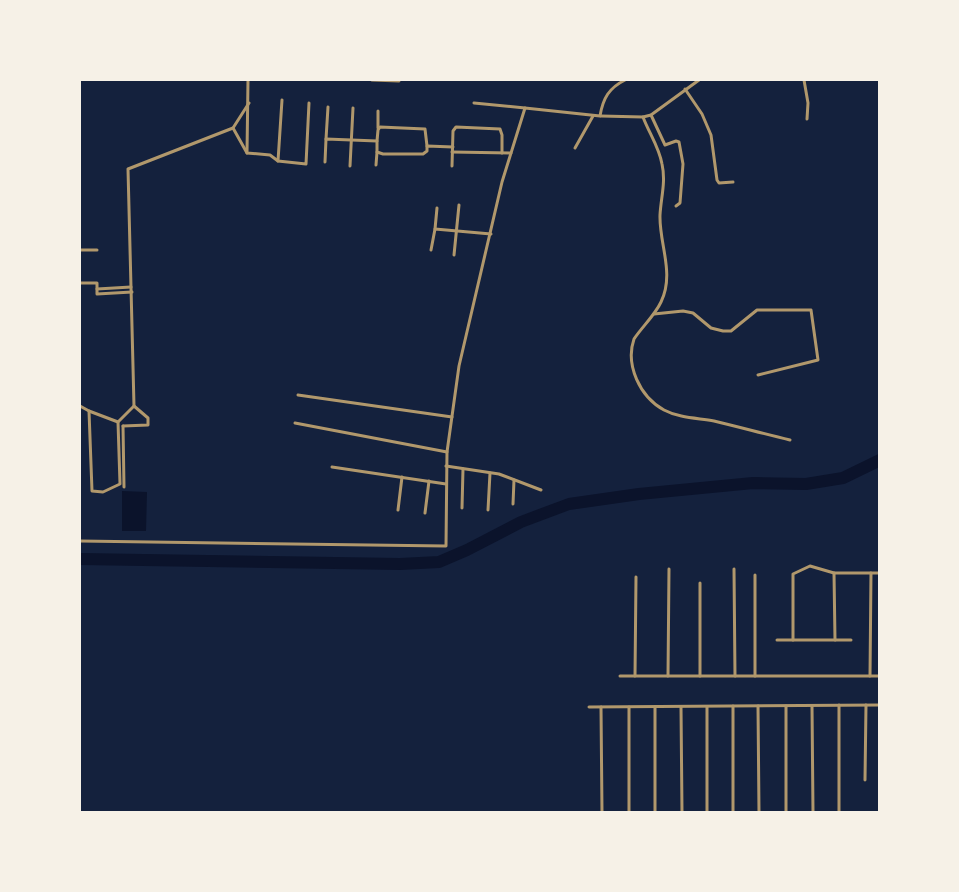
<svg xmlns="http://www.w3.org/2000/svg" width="959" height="892" viewBox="0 0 959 892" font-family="'Exo 2',sans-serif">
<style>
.water{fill:#0b132b}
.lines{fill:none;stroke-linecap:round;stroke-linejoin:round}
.river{stroke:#0b132b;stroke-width:12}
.minor{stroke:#b1986c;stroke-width:3}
</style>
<rect width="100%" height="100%" fill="#14213d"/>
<polygon class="water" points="122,491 147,492 146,531 122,531"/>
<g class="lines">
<polyline class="river" points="80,559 400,564 439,562 467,550 521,522 569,504 639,494 753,483 806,484 843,478 880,460"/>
<g class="minor">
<polyline points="248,80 247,153 270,155 278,161 306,164 309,103"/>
<polyline points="372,80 399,81 399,80"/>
<polyline points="804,80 808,103 807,119"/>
<polyline points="685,89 702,114 711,135 717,180 719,183 733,182"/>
<polyline points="474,103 525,108"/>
<polyline points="378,111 378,128"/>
<polyline points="651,115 665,145 676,141 679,142 683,164 680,203 676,206"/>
<polyline points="601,116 643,117 651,115 699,80"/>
<path d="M643,117c6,16 16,30 19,47 4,18 -1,33 -2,51 -1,29 15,58 1,87 -6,13 -19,25 -27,37 -9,26 6,58 30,71 15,8 33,8 50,11 25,6 51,13 76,19"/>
<polyline points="233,128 247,153"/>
<polyline points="326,139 328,107"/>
<polyline points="377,141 378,130 380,127 425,129 427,146"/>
<polyline points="575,148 593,116"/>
<polyline points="452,152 511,153"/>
<polyline points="278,161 282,100"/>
<polyline points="325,162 326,139 377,141 377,152 383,154 423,154 427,151 427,146 453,147"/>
<polyline points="376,165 377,152"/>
<polyline points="350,166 353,108"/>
<polyline points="452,166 453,131 456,127 500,129 502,135 502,153"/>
<polyline points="435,229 437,208"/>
<polyline points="80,250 97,250"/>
<polyline points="431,250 435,229 491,234"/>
<polyline points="454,255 459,205"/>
<polyline points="80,283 97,283 97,294 132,292"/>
<polyline points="97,289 131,287"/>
<polyline points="654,314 683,311 693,313 711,328 723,331 731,331 757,310 811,310 818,360 758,375"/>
<polyline points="298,395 452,417"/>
<polyline points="80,406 89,411 92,491 103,492 120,484 118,422 134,406 128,169 233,128 249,103"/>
<polyline points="89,411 118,422"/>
<polyline points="295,423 447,452"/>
<polyline points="123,426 124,487"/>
<polyline points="123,426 148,425 148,418 134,406"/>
<polyline points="446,466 499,474 541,490"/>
<polyline points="332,467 446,484"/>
<polyline points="513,504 514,480"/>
<polyline points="462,508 463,469"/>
<polyline points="398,510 402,477"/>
<polyline points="488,510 490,473"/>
<polyline points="425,513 429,481"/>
<path d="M80,541l366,5 1,-94 12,-86 43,-184 23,-74 75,8c3,-18 9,-28 25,-36"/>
<polyline points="734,569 735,676"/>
<polyline points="834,573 835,640"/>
<polyline points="755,575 755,676"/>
<polyline points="777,640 851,640"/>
<polyline points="793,640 793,574 810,566 834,573 880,573"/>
<polyline points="620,676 880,676"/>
<polyline points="635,676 636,577"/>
<polyline points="668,676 669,569"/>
<polyline points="700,676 700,583"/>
<polyline points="870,676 871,573"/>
<polyline points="733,706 733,812"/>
<polyline points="758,706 759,812"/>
<polyline points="812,706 813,812"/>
<polyline points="589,707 880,705"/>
<polyline points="601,707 602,812"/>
<polyline points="655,707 655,812"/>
<polyline points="681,707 682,812"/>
<polyline points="707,707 707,812"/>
<polyline points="865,780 866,705"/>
<polyline points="629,812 629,707"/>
<polyline points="786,812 786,706"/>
<polyline points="839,812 839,705"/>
</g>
</g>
<rect width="959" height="892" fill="none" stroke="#f6f1e7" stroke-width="162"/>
</svg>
